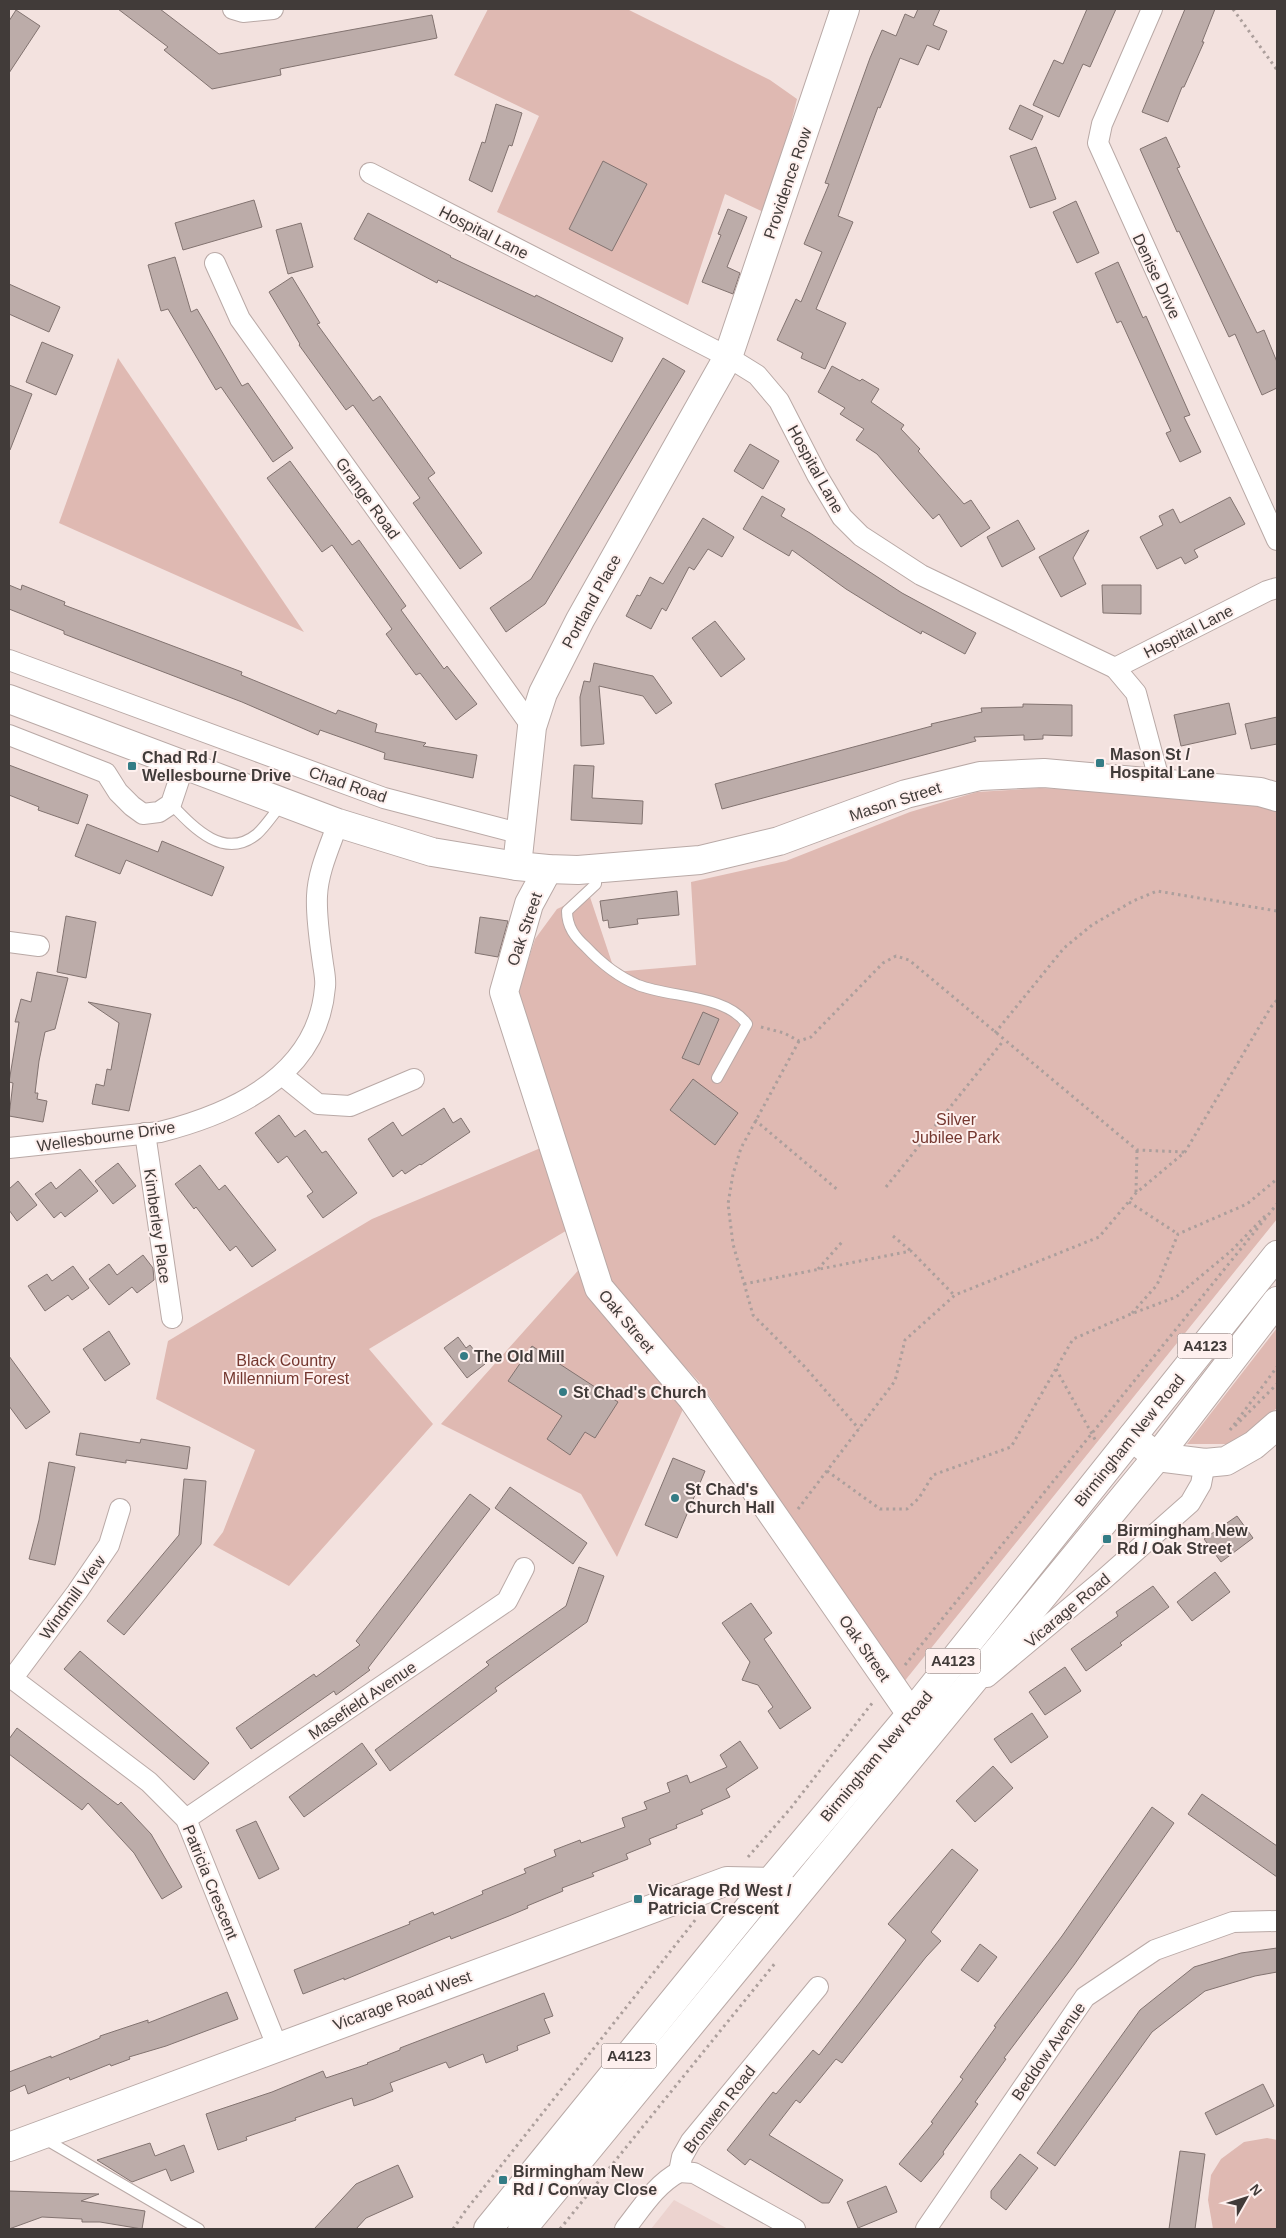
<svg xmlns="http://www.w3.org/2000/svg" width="1286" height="2238" viewBox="0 0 1286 2238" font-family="Arial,sans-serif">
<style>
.built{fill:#ecd3cf}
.green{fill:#dfb9b2}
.building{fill:#bcaca9;stroke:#827370}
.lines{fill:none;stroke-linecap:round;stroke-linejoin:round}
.lane-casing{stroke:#b9a9a6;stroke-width:12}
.street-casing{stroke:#b9a9a6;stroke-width:22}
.secondary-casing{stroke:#b9a9a6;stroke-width:30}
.highway-casing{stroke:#b9a9a6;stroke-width:30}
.path{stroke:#ac9f9c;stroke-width:3;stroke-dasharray:2.5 4;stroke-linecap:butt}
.lane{stroke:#fff;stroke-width:10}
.street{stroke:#fff;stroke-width:20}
.secondary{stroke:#fff;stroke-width:28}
.highway{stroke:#fff;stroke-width:28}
.poi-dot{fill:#347c85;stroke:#fef0ee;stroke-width:2}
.labels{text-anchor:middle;stroke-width:4;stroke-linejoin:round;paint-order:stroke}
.shield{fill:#fef0ee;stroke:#7a716f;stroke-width:1}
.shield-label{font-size:15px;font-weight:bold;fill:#413b39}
.street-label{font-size:16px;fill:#413b39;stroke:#fef0ee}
.poi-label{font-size:16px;font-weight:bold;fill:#413b39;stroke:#fef0ee;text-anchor:start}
.park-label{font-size:16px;fill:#74372f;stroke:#fef0ee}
</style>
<rect width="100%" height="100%" fill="#f3e2df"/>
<polygon class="built" points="674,2200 728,2229 651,2229"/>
<g class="green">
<polygon points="488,9 627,9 770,80 797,99 768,214 725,194 688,305 497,212 539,116 454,75"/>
<polygon points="118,358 304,632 59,523"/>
<polygon points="1040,788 1151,793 1259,804 1277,809 1277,1219 903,1683 701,1384 613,1289 517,995 535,939 557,909 589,894 615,972 696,965 691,882 786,861 910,812 977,792"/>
<polygon points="543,1147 569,1229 369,1349 433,1424 289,1586 213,1545 223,1532 255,1450 156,1399 168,1341 372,1219"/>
<polygon points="583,1265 684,1407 617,1557 581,1494 441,1424"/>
<polygon points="1277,1328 1277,1408 1233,1444 1187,1444"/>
<polygon points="1267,2138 1277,2140 1277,2229 1213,2229 1208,2200 1211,2175 1221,2159 1244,2142"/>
</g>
<g class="building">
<polygon points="118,9 160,9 219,54 432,15 437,38 280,69 281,75 212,89 164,50 168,47"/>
<polygon points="918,9 940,9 933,25 947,31 939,50 927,45 918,65 900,58 880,108 878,107 838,216 853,222 816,309 846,323 825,369 801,358 803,353 777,340 796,299 801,302 822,252 804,244 829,184 825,183 870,58 882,30 896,36 905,14 914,18"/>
<polygon points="1087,9 1116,9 1090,67 1083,64 1059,117 1033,105 1054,60 1063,64"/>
<polygon points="1185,9 1215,9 1202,42 1204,42 1184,87 1182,87 1168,122 1142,112"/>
<polygon points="16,10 40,26 9,73 9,21"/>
<polygon points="496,104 522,113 512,146 509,145 492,192 469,180 482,142 485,143"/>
<polygon points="1020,105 1043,116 1032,140 1009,129"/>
<polygon points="1166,137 1180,167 1177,168 1204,225 1257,333 1264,330 1277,362 1277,388 1262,395 1235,334 1229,337 1179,231 1177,232 1140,149"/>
<polygon points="1036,147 1056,199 1030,208 1010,156"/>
<polygon points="603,161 647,184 612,251 569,229"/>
<polygon points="254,200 262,227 183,250 175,223"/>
<polygon points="1076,201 1099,253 1077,263 1053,212"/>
<polygon points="728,209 747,217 727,267 740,273 733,294 702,282 721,235 718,234"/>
<polygon points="368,213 451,256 450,257 535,297 536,295 623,338 612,362 438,280 437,283 354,239"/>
<polygon points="301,223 313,267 288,274 276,230"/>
<polygon points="175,257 191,312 197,309 242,386 248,383 293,448 273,462 221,387 216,390 168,309 161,311 148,265"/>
<polygon points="1118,262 1143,318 1146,316 1190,415 1184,417 1201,452 1180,462 1166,433 1171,431 1121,321 1117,323 1095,273"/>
<polygon points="292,277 320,323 317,324 373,401 380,396 435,473 428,478 482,553 460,569 413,503 420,498 353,405 346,410 299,345 300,344 269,292"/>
<polygon points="9,284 60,307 49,332 9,314"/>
<polygon points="42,342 73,355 56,395 26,382"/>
<polygon points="663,358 685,371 545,604 506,632 490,608 531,579"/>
<polygon points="832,366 860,381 862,379 879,389 871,402 904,425 901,429 920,449 918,451 964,504 971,500 990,528 961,547 939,514 933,519 877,454 856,440 864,429 840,414 845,408 818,392"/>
<polygon points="9,385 32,394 10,450 9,449"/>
<polygon points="750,444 779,461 763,489 734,471"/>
<polygon points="290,461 352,545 359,540 406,606 401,610 444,669 447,666 477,704 456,720 420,673 416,675 386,634 392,629 332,545 322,552 267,478"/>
<polygon points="762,496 785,509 781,516 810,533 902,593 976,633 965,654 922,631 921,634 888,615 846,589 792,550 789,556 743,529"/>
<polygon points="1230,497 1245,524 1194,550 1198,557 1185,564 1181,557 1157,569 1140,537 1163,525 1159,516 1173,509 1180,523"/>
<polygon points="703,518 734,537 722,557 708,549 694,570 689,567 666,611 662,608 651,629 626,616 637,595 640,596 650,577 663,584"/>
<polygon points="1018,520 1035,549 1002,567 987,537"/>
<polygon points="1089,530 1073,558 1086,584 1061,597 1039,557"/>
<polygon points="9,585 21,590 22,585 65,602 64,605 242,672 241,675 336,714 338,710 377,724 375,732 426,743 423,746 477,755 473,778 384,759 385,753 320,730 318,735 242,702 64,634 64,631 9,609"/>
<polygon points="1102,585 1141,585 1141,614 1103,613"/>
<polygon points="715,621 745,659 721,677 692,638"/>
<polygon points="594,663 653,676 672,703 656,714 643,696 599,686 604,744 581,746 580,697 584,681 590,682"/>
<polygon points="1229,703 1236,734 1181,746 1174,715"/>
<polygon points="1023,704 1072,705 1072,736 1043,735 1043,739 1024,740 1024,735 974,737 976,741 722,809 715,784 932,726 931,724 982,712 981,708 1023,707"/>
<polygon points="1277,717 1277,744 1251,749 1245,724"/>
<polygon points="9,765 88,795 78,824 38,810 39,807 9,795"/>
<polygon points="574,765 594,766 592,798 643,801 642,824 571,820"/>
<polygon points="87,824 158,852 162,841 224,867 212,896 126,860 120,874 75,856"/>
<polygon points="677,891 679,915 637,919 638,924 609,928 608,920 603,921 600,901"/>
<polygon points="66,916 96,922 86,978 57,972"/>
<polygon points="480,917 508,921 498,957 475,953"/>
<polygon points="37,972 68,978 55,1029 45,1032 39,1061 35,1093 38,1093 37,1099 47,1101 43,1122 9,1116 13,1083 9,1082 19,1022 15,1022 21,999 31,1002"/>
<polygon points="88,1002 151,1014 129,1111 92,1104 96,1084 104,1086 107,1069 111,1070 119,1023"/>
<polygon points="703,1012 719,1019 699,1065 682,1058"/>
<polygon points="693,1079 738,1113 715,1145 670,1110"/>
<polygon points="444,1108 453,1123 461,1118 470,1132 421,1165 420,1164 405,1174 402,1170 393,1177 368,1139 393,1122 402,1136"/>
<polygon points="279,1115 295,1137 305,1130 322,1153 326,1151 357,1193 323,1218 307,1196 313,1192 287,1156 278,1163 255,1133"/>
<polygon points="118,1163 136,1186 113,1204 95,1181"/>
<polygon points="200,1165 219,1190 225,1185 276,1250 252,1267 236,1246 230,1251 196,1207 194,1209 175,1184"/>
<polygon points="80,1169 98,1191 65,1217 61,1212 54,1218 35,1194 51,1182 56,1189"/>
<polygon points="18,1181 37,1205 17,1221 9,1210 9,1189"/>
<polygon points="143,1255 153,1268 154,1280 137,1293 132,1287 109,1305 89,1279 109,1264 117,1275"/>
<polygon points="73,1266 89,1288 72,1300 68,1295 45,1311 28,1286 47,1274 52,1281"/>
<polygon points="109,1331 130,1364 105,1381 83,1349"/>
<polygon points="458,1337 466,1348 470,1345 485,1364 467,1378 444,1348"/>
<polygon points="532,1346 618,1402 595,1438 585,1432 570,1455 547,1439 562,1416 508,1381"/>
<polygon points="9,1356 50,1412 26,1429 9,1406"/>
<polygon points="80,1433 140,1443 141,1439 190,1447 187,1469 126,1460 126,1463 76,1455"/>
<polygon points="673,1458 705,1471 677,1538 645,1525"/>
<polygon points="49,1462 75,1467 55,1565 29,1559 39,1520"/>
<polygon points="184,1479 206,1481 201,1544 124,1635 107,1621 179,1535"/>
<polygon points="510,1487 587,1543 573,1564 495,1508"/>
<polygon points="470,1494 490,1509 368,1668 370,1670 336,1695 334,1691 251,1749 236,1728 314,1674 316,1677 360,1645 356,1641"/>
<polygon points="1237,1516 1253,1538 1221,1562 1204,1539"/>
<polygon points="579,1567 604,1576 587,1622 495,1688 497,1691 390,1771 375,1750 489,1665 486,1662 566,1606"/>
<polygon points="1215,1572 1230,1592 1192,1621 1177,1602"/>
<polygon points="1153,1586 1169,1607 1120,1643 1122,1645 1086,1671 1071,1649 1118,1616 1116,1612"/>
<polygon points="751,1603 772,1633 764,1639 811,1708 780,1729 768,1711 773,1707 758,1685 742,1680 750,1662 722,1623"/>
<polygon points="80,1651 209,1763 194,1780 64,1669"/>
<polygon points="1065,1667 1081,1691 1045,1715 1029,1692"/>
<polygon points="1032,1713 1048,1737 1011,1763 994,1739"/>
<polygon points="17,1728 118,1805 121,1802 151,1834 182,1887 162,1899 134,1853 88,1803 82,1810 9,1754 9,1739"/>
<polygon points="740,1741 758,1768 726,1789 730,1797 701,1810 703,1814 676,1825 677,1828 649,1839 651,1844 626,1854 628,1859 592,1873 594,1876 562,1888 563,1891 527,1906 528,1908 509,1916 451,1939 450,1936 344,1980 344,1978 303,1994 294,1970 410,1924 409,1922 433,1912 434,1915 483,1894 482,1891 526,1873 524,1869 556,1856 554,1850 580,1840 581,1843 625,1827 622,1818 647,1809 644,1802 670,1792 667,1783 687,1775 690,1783 727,1767 720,1755"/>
<polygon points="362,1743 377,1764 304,1817 289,1797"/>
<polygon points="993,1766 1013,1788 975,1822 956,1801"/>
<polygon points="1202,1794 1277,1846 1277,1877 1188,1814"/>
<polygon points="1152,1807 1174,1823 1074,1965 1004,2058 1006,2059 975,2102 978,2104 943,2152 944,2154 921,2182 899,2164 933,2123 931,2122 963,2079 960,2077 996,2027 994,2026 1062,1936"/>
<polygon points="256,1821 279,1869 259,1879 236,1830"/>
<polygon points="952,1849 978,1870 931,1932 941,1941 926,1957 842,2063 836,2059 800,2103 796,2100 769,2135 843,2180 829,2203 822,2203 750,2159 745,2165 727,2150 773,2092 776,2094 813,2050 819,2055 860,2002 906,1940 888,1924"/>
<polygon points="980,1944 997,1957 978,1982 961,1970"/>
<polygon points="1277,1948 1277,1972 1255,1976 1205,1991 1152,2032 1055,2166 1037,2153 1140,2010 1194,1967 1241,1953"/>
<polygon points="227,1992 238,2019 166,2046 129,2057 130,2059 111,2066 110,2064 70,2080 69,2077 28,2094 25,2085 9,2092 9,2072 51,2056 51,2058 100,2038 100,2036 148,2020 148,2023"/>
<polygon points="544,1993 553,2016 544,2019 550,2033 517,2046 518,2050 486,2063 483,2054 449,2068 446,2062 390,2083 393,2091 374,2099 354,2106 352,2098 295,2118 296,2120 246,2137 247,2140 218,2150 206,2114 272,2092 323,2071 326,2078 368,2064 367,2063 400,2050 400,2048"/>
<polygon points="1263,2084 1274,2106 1216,2135 1205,2113"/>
<polygon points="150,2143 155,2156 184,2145 194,2172 171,2181 166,2169 132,2182 97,2160"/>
<polygon points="1180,2151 1205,2154 1195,2229 1169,2229"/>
<polygon points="1020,2154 1038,2168 1006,2210 991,2198 991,2191"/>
<polygon points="398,2165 413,2197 366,2218 356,2229 314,2229 356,2184"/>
<polygon points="886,2186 897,2212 858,2228 847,2202"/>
<polygon points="9,2191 99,2194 81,2201 145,2211 142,2229 100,2222 82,2222 82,2219 42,2217 9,2229"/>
</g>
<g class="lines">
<defs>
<g id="lane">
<path d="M171,804c22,23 53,57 86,30 9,-8 17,-21 25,-30"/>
<path d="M596,870v14l-29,27c0,16 8,26 19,36 14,15 33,30 52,38 33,13 87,9 109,39l-30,54"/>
<polyline points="43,2138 199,2229"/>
</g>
<g id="street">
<polyline points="233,9 243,12 273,9"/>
<polyline points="1152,9 1102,124 1098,143 1277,540"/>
<polyline points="370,173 728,357 757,375 779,401 817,475 842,517 861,536 921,575 1115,668 1267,591 1277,588"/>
<polyline points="215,263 240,319 532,727"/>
<polyline points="9,660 384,798 522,834"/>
<polyline points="1115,668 1136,693 1160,783"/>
<polyline points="9,735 106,773 118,792 132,806 143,814 159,812 171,804 184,765"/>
<polyline points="9,942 39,946"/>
<polyline points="282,1075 318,1104 350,1106 414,1079"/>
<polyline points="145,1133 172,1318"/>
<path d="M9,1148l151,-16c75,-19 158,-57 165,-145 1,-7 -1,-16 -2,-23 -3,-22 -7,-46 -6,-68 1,-25 13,-50 21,-73"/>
<polyline points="9,1676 149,1782 186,1819 277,2046"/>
<polyline points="987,1677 1103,1580 1190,1503 1201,1484 1205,1463"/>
<polyline points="12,1679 77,1592 109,1545 120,1509"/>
<polyline points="186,1819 507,1601 524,1568"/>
<polyline points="679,2172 682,2157 691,2141 818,1987"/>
<polyline points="679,2172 694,2173 795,2229"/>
<path d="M625,2229c16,-20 30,-44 54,-57"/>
<polyline points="926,2229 1085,1997 1155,1950 1233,1922 1277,1921"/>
</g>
<g id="secondary">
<polyline points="9,699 338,823 432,852 517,866 548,869 578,870 700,860 779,841 906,794 980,776 1044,773 1260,792 1277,797"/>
<polyline points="517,866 532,727 543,693 580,620 728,357 845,9"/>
<polyline points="548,869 529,904 504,992 599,1288 692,1398 911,1714"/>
<polyline points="1132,1437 1157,1457 1205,1463 1226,1461 1254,1445 1277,1425"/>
<polyline points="9,2147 727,1881 770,1882 787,1890"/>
</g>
<g id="highway">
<polyline points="488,2229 770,1882 911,1714 1277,1255"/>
<polyline points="522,2229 1157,1457 1277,1301"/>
</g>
</defs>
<use href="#lane" class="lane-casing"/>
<use href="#street" class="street-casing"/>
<use href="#secondary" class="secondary-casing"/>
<use href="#highway" class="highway-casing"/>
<g class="path">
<polyline points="1233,9 1277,70"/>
<polyline points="761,1027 784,1033 799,1041 811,1037 883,963 896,956 909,960 1137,1150 1184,1152"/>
<polyline points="995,1033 1064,948 1092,925 1133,901 1157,891 1277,911"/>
<polyline points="799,1041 741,1148 733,1174 728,1204 733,1244 753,1315 805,1367 859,1429"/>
<polyline points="755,1120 839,1191"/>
<polyline points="886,1187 1004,1040"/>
<polyline points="1136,1192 1137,1150"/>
<polyline points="1129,1202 1178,1234"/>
<polyline points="893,1236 911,1251"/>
<polyline points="818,1269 842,1242"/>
<polyline points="744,1284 911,1251 954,1295"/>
<polyline points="1132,1313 1157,1285 1178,1234 1247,1204 1277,1179"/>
<polyline points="1056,1369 1097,1443"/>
<polyline points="1235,1426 1277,1384"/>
<polyline points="1230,1430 1277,1367"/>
<polyline points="827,1471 880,1509 907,1509 919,1498 933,1475 1011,1447 1073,1339 1131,1314 1176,1297 1231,1251 1267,1214"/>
<polyline points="798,1509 895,1381 905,1340 955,1295 1099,1237 1136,1193 1185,1152 1271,1007 1277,1000"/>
<polyline points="905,1665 1277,1204"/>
<polyline points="748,1857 790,1809 873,1702"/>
<polyline points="453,2229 466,2210 696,1919"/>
<polyline points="560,2229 776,1962"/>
</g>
<use href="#lane" class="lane"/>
<use href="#street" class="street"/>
<use href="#secondary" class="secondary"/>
<use href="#highway" class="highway"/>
</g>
<g class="poi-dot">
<rect x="1095" y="758" width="10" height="10" rx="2.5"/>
<rect x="127" y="761" width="10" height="10" rx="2.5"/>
<circle cx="464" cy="1356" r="5"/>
<circle cx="563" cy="1392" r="5"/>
<circle cx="675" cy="1498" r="5"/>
<rect x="1102" y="1534" width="10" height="10" rx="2.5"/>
<rect x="633" y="1894" width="10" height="10" rx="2.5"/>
<rect x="498" y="2175" width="10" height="10" rx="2.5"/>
</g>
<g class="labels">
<g class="shield">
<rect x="1177.5" y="1333.5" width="55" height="25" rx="4"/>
<rect x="925.5" y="1648.5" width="55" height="25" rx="4"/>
<rect x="601.5" y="2043.5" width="55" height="25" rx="4"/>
</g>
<g class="shield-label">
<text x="1205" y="1351">A4123</text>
<text x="953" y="1666">A4123</text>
<text x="629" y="2061">A4123</text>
</g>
<g class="street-label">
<text transform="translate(787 183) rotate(-71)" y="6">Providence Row</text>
<text transform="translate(484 232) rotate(27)" y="6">Hospital Lane</text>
<text transform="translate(1157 276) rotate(65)" y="6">Denise Drive</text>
<text transform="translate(816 469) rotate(61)" y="6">Hospital Lane</text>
<text transform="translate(368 498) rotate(54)" y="6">Grange Road</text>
<text transform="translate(591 601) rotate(-61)" y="6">Portland Place</text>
<text transform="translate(1188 631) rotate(-27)" y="6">Hospital Lane</text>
<text transform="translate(348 784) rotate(19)" y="6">Chad Road</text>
<text transform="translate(895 801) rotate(-18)" y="6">Mason Street</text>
<text transform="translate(524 929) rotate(-71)" y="6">Oak Street</text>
<text transform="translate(106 1136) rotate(-8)" y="6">Wellesbourne Drive</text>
<text transform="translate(158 1226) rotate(82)" y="6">Kimberley Place</text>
<text transform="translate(627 1321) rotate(50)" y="6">Oak Street</text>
<text transform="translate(1129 1440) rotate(-51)" y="6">Birmingham New Road</text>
<text transform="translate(72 1597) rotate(-54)" y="6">Windmill View</text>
<text transform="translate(1067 1610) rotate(-40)" y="6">Vicarage Road</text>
<text transform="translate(865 1648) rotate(55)" y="6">Oak Street</text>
<text transform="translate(362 1700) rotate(-34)" y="6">Masefield Avenue</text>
<text transform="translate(876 1756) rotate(-50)" y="6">Birmingham New Road</text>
<text transform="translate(211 1882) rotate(68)" y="6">Patricia Crescent</text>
<text transform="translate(402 2000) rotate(-20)" y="6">Vicarage Road West</text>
<text transform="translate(1048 2051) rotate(-55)" y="6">Beddow Avenue</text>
<text transform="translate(719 2109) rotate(-52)" y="6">Bronwen Road</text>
</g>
<g class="poi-label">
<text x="1110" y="760">Mason St /<tspan x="1110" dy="18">Hospital Lane</tspan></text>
<text x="142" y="763">Chad Rd /<tspan x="142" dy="18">Wellesbourne Drive</tspan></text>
<text x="474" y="1362">The Old Mill</text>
<text x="573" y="1398">St Chad's Church</text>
<text x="685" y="1495">St Chad's<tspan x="685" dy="18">Church Hall</tspan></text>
<text x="1117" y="1536">Birmingham New<tspan x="1117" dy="18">Rd / Oak Street</tspan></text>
<text x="648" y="1896">Vicarage Rd West /<tspan x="648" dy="18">Patricia Crescent</tspan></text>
<text x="513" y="2177">Birmingham New<tspan x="513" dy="18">Rd / Conway Close</tspan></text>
</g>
<g class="park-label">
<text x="956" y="1125">Silver<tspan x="956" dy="18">Jubilee Park</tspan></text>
<text x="286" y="1366">Black Country<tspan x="286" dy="18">Millennium Forest</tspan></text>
</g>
</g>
<rect width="1286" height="2238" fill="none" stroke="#413b39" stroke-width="20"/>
<g transform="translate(1246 2198) rotate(51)" stroke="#fef0ee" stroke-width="4" paint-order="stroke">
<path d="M0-4L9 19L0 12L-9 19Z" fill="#413b39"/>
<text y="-8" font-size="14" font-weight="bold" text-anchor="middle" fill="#413b39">N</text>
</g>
</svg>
